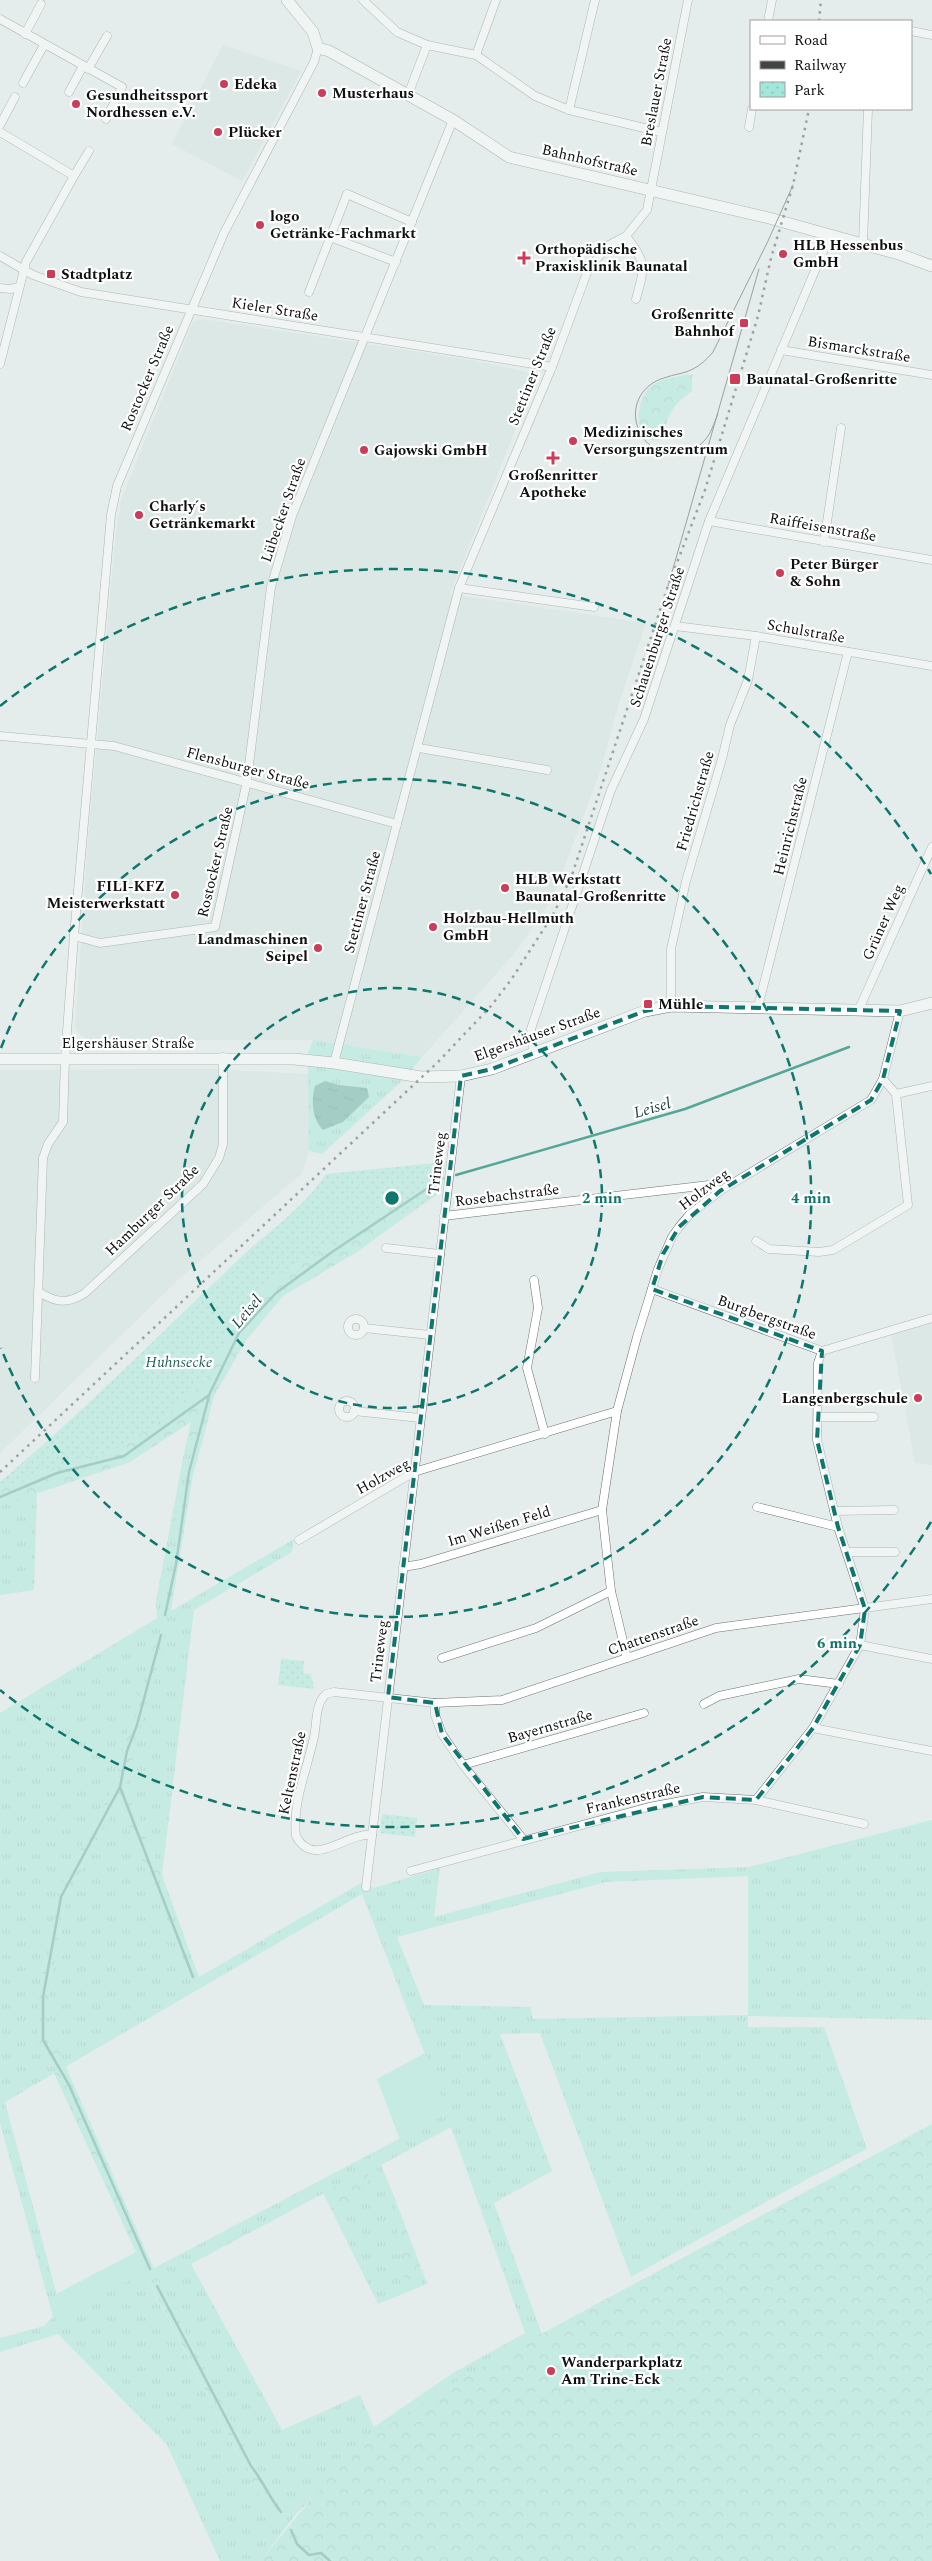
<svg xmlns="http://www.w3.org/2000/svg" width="932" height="2561" viewBox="0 0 932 2561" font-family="Spectral,serif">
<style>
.built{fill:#d0e2de}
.grass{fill:url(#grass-tufts);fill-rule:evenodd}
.forest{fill:url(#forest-crowns)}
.park{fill:url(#park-dots)}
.garden{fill:#a2e8da}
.water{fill:url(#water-ripples)}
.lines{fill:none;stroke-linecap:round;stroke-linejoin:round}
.stream{stroke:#56a698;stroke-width:2.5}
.street-casing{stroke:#6b7271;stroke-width:9}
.secondary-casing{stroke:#6b7271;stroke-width:12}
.street{stroke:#fff;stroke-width:8}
.secondary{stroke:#fff;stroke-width:11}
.tram{stroke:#414544;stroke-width:1}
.rail{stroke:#414544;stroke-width:2.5;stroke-dasharray:2.5 5;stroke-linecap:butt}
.marked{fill:none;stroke:#0f766e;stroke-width:4;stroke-dasharray:10 6;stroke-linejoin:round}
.ring{fill:none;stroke:#0f766e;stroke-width:2.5;stroke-dasharray:9 6}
.poi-dot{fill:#cc3c58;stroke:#fff;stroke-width:2}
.labels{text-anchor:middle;stroke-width:4.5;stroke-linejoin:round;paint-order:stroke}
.poi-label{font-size:15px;font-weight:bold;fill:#0e1110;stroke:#fff;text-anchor:start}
.street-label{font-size:15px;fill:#0e1110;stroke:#fff}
.park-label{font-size:15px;font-style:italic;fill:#226258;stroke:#fff}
.water-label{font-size:16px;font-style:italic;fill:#1e443d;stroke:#fff}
.centre{fill:#0f766e;stroke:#fff;stroke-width:2.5}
.ring-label{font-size:15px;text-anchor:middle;font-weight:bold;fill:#0f766e;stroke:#fff;stroke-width:4.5;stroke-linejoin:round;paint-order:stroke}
</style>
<defs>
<pattern id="grass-tufts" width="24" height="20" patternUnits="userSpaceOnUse" patternTransform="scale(1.25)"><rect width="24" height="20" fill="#a2e8da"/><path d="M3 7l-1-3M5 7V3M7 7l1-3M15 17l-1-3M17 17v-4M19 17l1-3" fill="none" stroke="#8ac6ba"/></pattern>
<pattern id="forest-crowns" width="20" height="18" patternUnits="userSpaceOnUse" patternTransform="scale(1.25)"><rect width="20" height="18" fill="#a2e8da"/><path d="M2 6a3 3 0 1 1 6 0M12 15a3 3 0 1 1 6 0" fill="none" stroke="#8ac6ba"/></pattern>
<pattern id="park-dots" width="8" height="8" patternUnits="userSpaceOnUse" patternTransform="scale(1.25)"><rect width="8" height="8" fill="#a2e8da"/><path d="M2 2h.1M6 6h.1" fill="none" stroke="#8ac6ba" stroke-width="1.8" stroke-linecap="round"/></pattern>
<pattern id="water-ripples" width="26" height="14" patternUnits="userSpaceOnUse" patternTransform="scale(1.25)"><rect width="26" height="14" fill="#56a698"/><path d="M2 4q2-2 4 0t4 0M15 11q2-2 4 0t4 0" fill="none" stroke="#46867b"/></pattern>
</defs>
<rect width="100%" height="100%" fill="#e4edeb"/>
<g class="built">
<polygon points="223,45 301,71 242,181 172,144"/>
<polygon points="203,319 470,360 531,373 536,378 450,594 646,623 619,703 600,772 552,900 513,955 422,1057 313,1040 91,1040 80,1035 75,1028 88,840 116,532 121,500 193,322"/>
<polygon points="208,1069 309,1074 309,1151 302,1173 180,1278 0,1453 0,1070"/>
<polygon points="932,1322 932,1465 915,1463 891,1333"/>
</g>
<g class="grass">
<polygon points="313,1040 422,1057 403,1080 322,1154 309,1151 308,1053"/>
<path d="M201,1447l-8,28 -22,136 123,-72 -2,13 -98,58 -32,265 37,102 162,-94 13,5 66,-20 -6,49 167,-45 148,-5 183,-47v200l-184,-4v11h76l43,122 -58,29 -178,99 -91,-244 -40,1 52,137 -58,32 48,131 -99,55 -43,28 -103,96 -37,48h-40l-53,-116 -109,-111 -58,18v-14l44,-12 9,-9 -53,-194v-410l157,-95 -1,-17 28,-148zM131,1726l10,2 -8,24 -8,35 37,88 -11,9 -32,-83 -53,97 -18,100v28l12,29 -11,8 -11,-67 19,-103 58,-108 6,-35zM748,1876v139l-215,4 -3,-12 -106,-2 -27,-68 209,-55zM362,1894l86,219 -294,155 -9,-19 -9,3 10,20 -84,42 -57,-212zM451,2127l74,206 -72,40 -79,54 -14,-32 -78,35 -91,-166 178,-95 -5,30 -32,12 46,93 49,-20 -4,-11 -19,8 -9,-82 -14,-34zM158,2281l96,183c11,15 17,31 29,45l-21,-8 -112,-217z"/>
<polygon points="37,1492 34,1590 0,1595 0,1506"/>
</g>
<g class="forest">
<path d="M692,374v17c-10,8 -19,14 -24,27 -3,9 -2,15 -9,22 -26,5 -24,-36 -11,-51 11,-11 30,-12 44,-15z"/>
<polygon points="391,1197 405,1217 357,1252 283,1296 247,1339 214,1396 201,1447 184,1453 191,1422 130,1462 0,1506 0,1489 42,1471 118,1449 161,1420 204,1381 232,1328 270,1280 314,1255 367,1220"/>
<polygon points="168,1628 125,1787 162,1875 151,1885 119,1801 66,1898 48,1998 48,2026 61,2055 49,2063 37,2042 38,1996 57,1893 115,1785 121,1750 131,1726 156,1636"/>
<polygon points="66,2067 145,2249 136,2252 54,2073"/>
<polygon points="932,2124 932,2561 260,2561 339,2466 400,2417 443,2389 528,2341"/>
<polygon points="370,2168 364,2199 332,2211 323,2193"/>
<polygon points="395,2199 423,2273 404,2282"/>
<path d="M159,2281l95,183c11,15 17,32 30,46l-8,8 -14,-17 -112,-218z"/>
</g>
<g class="park">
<path d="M445,1162l-3,29 -37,26 -14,-20 -24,23 -53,35 -44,25 -38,48 -28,53 -43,39 -43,29 -76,22 -42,18v-7c83,-70 158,-146 237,-221 29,-28 67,-53 89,-87z"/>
<polygon points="281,1659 304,1661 303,1673 311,1674 314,1689 278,1685"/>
<polygon points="382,1814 417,1818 415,1837 380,1833"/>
</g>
<g class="garden">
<polygon points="425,2053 448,2113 400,2140 377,2079"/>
<polygon points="136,2252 147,2272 62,2315 56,2294"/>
</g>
<path class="water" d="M325,1081l14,4 28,3 2,9 -26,25 -20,8c-11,-11 -12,-30 -8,-44z"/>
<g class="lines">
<g class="stream">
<polyline points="456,1175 685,1109 849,1047"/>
<polyline points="0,1497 57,1473 124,1456 209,1395 239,1333 276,1293 332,1252 443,1178"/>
<polyline points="165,1615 176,1564 189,1472 209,1396"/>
<polyline points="120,1787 193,1977"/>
<polyline points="150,2269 69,2085 43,2040 43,1997 61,1897 120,1787 127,1751 137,1725 161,1635"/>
<path d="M157,2286l94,180c12,15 18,31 30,46"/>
<polyline points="291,2530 297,2544 309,2555 321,2553 330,2561"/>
</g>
<defs>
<g id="street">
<polyline points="363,0 397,32 427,45 476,55 535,96 569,110 661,132"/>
<polyline points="0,19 122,87 106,119"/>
<polyline points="768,21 772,0"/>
<polyline points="911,31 932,35"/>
<polyline points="25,34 41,4"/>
<polyline points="476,55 496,0"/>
<polyline points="88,69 107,36"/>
<polyline points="23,83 44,45"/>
<polyline points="69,92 83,66"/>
<polyline points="408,95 427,45"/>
<polyline points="569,110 595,0"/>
<polyline points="0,125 15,97"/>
<polyline points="749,127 752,109"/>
<polyline points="0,132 74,176 26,262 0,364"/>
<polyline points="74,176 89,151"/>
<path d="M626,236c21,28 19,30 10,63"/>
<polyline points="330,237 396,262"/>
<polyline points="863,243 868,109"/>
<polyline points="0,256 33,275 81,292 552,367"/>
<polyline points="0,288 10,289 19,287"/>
<polyline points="309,292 347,194 412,222"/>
<polyline points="781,350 932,375"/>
<polyline points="709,521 932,560"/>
<polyline points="824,542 841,428"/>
<polyline points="459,588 594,607"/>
<polyline points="675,626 756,636 932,666"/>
<polyline points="0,736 114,746 397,824"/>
<polyline points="419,748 547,770"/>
<polyline points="74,936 100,943 215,927 247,781 271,587 292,516 453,120"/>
<polyline points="671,1006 671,949 686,881 722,759 730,725 748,680 756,636"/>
<polyline points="758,1007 848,652"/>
<polyline points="859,1009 932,847"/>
<polyline points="533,1053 531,1029 611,790 644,719 709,521 830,235"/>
<polyline points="334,1063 459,588 552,367 588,270 607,246 626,236 647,210 688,0"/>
<polyline points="883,1079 896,1094"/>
<polyline points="444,1216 709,1185 720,1191"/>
<polyline points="756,1241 769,1249 819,1252 833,1250 908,1205 896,1094 932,1086"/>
<polyline points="386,1248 440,1254"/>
<polyline points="534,1280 538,1308 527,1368 545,1434"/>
<polyline points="652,1289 822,1351 932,1318"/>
<path d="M39,1292c17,11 29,12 46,1l118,-109 16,-26 4,-14v-87"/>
<circle cx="356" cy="1327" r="8"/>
<polyline points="364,1328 430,1335"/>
<polyline points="35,1378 43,1158 48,1144 63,1122 65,1059 74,936 111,515 117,486 224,233 314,62 318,48"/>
<circle cx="347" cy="1409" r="8"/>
<polyline points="354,1411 420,1418"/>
<polyline points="617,1411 602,1510 611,1591 627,1658"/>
<polyline points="818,1417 874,1417"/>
<polyline points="757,1507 838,1527"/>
<polyline points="834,1511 894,1510"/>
<polyline points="299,1540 414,1472 617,1411 637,1337 658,1269 672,1237 679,1227 690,1214 720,1191 871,1100 883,1079 900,1011"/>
<polyline points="847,1552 895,1552"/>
<polyline points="403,1567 421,1564 602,1510"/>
<polyline points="860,1645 932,1659"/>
<polyline points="442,1658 536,1628 611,1591"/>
<polyline points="435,1703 435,1715 442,1734 463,1765 523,1839"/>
<polyline points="704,1704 719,1696 799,1679 839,1684"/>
<polyline points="813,1728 932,1751"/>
<polyline points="463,1765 644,1713"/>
<polyline points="756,1800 813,1728 860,1645 865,1609 838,1527 817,1440 818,1363 822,1351"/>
<path d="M372,1835c-26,-3 -58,35 -76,1 -4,-33 11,-66 18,-99 3,-14 1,-33 12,-43l8,-2 101,11 67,-3 214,-72 216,-29"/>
<polyline points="411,1871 649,1807 703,1797 756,1800 864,1824"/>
<polyline points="366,1887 461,1076"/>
</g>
<g id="secondary">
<polyline points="287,0 313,32 318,48 329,51 453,120 509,157 769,218 902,255 932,266"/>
<polyline points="0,1059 294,1059 334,1063 421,1077 461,1076 492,1069 645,1011 671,1006 900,1011 932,1003"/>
</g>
</defs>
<use href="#street" class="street-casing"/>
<use href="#secondary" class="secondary-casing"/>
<use href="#street" class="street"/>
<use href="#secondary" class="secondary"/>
<g class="tram">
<path d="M718,414c-4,9 -7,20 -14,27 -21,23 -59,14 -67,-16 -6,-21 6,-41 27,-47 10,-4 20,-4 29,-9 8,-4 14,-10 20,-17l55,-111 25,-56"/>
<polyline points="668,586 759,269"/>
</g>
<g class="rail">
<polyline points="819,21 821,0"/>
<polyline points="0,1472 438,1062 491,1006 511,980 554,913 572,875 668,586 705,490 758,316 771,258 793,185 809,109"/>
</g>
</g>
<path d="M0 0H932V2561H0ZM671,1006l229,5 -17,68 -12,21 -151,91 -41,36 -16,27 -11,35 170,62 -5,89 21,87 27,82 -5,36 -47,83 -57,72 -53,-3 -180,42 -81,-105 -7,-31 -47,-6 73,-621 31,-7 153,-58z" fill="#e4edeb" fill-opacity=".55" fill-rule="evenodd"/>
<path class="marked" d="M671,1006l229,5 -17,68 -12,21 -151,91 -41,36 -16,27 -11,35 170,62 -5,89 21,87 27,82 -5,36 -47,83 -57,72 -53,-3 -180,42 -81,-105 -7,-31 -47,-6 73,-621 31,-7 153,-58z"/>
<g class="ring">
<circle cx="392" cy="1198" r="210"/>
<path d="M1 1048A419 419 0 1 1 1 1348"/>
<path d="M931 1522A629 629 0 0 1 0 1690M0 706A629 629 0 0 1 931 874"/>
</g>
<g class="poi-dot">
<circle cx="224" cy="84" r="5"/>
<circle cx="322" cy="93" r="5"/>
<circle cx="76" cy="104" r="5"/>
<circle cx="218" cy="132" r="5"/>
<circle cx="260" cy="225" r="5"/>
<circle cx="783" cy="254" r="5"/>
<path d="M521.5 250.5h5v5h5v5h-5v5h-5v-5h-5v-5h5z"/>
<rect x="46" y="269" width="10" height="10" rx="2.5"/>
<rect x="739" y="318" width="10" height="10" rx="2.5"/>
<rect x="729" y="373" width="12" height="12" rx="2.5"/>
<circle cx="573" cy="441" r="5"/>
<circle cx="364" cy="450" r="5"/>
<path d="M550.5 450.5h5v5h5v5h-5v5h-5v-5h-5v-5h5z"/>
<circle cx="139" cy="515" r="5"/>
<circle cx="780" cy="573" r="5"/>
<circle cx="505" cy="888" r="5"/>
<circle cx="175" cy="895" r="5"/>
<circle cx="433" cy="927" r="5"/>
<circle cx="318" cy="948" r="5"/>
<rect x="643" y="999" width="10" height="10" rx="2.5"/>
<circle cx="918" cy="1398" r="5"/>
<circle cx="551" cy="2371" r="5"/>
</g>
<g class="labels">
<g class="poi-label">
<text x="234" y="89">Edeka</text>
<text x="332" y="98">Musterhaus</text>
<text x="86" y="100">Gesundheitssport<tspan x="86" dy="17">Nordhessen e.V.</tspan></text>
<text x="228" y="137">Plücker</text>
<text x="270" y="221">logo<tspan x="270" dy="17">Getränke-Fachmarkt</tspan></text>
<text x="793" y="250">HLB Hessenbus<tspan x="793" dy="17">GmbH</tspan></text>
<text x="535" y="254">Orthopädische<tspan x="535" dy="17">Praxisklinik Baunatal</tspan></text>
<text x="61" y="279">Stadtplatz</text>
<text x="734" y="319" text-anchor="end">Großenritte<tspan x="734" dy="17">Bahnhof</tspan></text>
<text x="746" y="384">Baunatal-Großenritte</text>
<text x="583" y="437">Medizinisches<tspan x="583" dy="17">Versorgungszentrum</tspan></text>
<text x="374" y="455">Gajowski GmbH</text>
<text x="553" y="480" text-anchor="middle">Großenritter<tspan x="553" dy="17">Apotheke</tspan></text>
<text x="149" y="511">Charly´s<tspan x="149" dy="17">Getränkemarkt</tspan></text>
<text x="790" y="569">Peter Bürger<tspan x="790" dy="17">&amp; Sohn</tspan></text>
<text x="515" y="884">HLB Werkstatt<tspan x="515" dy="17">Baunatal-Großenritte</tspan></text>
<text x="165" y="891" text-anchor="end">FILI-KFZ<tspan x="165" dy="17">Meisterwerkstatt</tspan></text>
<text x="443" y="923">Holzbau-Hellmuth<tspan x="443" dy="17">GmbH</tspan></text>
<text x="308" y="944" text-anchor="end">Landmaschinen<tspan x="308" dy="17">Seipel</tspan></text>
<text x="658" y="1009">Mühle</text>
<text x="908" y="1403" text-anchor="end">Langenbergschule</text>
<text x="561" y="2367">Wanderparkplatz<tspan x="561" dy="17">Am Trine-Eck</tspan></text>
</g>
<g class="street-label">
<text transform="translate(656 92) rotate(-79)" y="5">Breslauer Straße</text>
<text transform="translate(590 160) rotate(13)" y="5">Bahnhofstraße</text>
<text transform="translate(275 309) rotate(9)" y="5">Kieler Straße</text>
<text transform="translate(859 349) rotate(9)" y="5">Bismarckstraße</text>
<text transform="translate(532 376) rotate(-68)" y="5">Stettiner Straße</text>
<text transform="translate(147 378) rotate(-67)" y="5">Rostocker Straße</text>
<text transform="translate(283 510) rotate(-71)" y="5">Lübecker Straße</text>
<text transform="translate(823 527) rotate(10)" y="5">Raiffeisenstraße</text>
<text transform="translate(806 631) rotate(10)" y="5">Schulstraße</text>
<text transform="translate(657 637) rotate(-72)" y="5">Schauenburger Straße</text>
<text transform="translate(248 768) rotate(15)" y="5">Flensburger Straße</text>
<text transform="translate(695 801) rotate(-74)" y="5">Friedrichstraße</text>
<text transform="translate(790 826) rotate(-76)" y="5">Heinrichstraße</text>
<text transform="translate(215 862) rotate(-77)" y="5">Rostocker Straße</text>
<text transform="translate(362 902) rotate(-75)" y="5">Stettiner Straße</text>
<text transform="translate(883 922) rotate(-66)" y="5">Grüner Weg</text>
<text transform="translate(537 1034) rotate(-20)" y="5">Elgershäuser Straße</text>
<text x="128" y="1048">Elgershäuser Straße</text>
<text transform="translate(437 1163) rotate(-83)" y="5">Trineweg</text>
<text transform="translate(704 1189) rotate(-37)" y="5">Holzweg</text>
<text transform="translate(507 1195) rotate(-7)" y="5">Rosebachstraße</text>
<text transform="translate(152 1210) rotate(-44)" y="5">Hamburger Straße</text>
<text transform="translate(767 1317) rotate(20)" y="5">Burgbergstraße</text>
<text transform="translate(383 1476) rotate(-29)" y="5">Holzweg</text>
<text transform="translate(499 1526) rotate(-17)" y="5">Im Weißen Feld</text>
<text transform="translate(653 1635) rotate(-19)" y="5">Chattenstraße</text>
<text transform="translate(379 1651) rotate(-83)" y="5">Trineweg</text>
<text transform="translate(550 1726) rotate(-16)" y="5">Bayernstraße</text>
<text transform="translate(292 1773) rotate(-78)" y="5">Keltenstraße</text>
<text transform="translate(633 1798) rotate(-13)" y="5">Frankenstraße</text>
</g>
<g class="park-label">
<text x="179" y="1367">Huhnsecke</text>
</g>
<g class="water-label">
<text transform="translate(652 1107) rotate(-16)" y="6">Leisel</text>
<text transform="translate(246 1311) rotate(-50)" y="6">Leisel</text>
</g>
</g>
<circle cx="392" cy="1198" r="8" class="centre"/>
<g class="ring-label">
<text x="602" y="1203">2 min</text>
<text x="811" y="1203">4 min</text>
<text x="837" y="1648">6 min</text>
</g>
<rect x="750" y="20" width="162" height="90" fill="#ffffff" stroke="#9fa09f"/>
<rect x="760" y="36" width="25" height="8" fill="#ffffff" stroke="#9fa09f"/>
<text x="794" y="45" font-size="15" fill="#0e1110">Road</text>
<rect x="760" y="61" width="25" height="8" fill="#414544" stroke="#9fa09f"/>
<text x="794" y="70" font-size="15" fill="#0e1110">Railway</text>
<rect x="760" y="82" width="25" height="15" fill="url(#park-dots)" stroke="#9fa09f"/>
<text x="794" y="95" font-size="15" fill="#0e1110">Park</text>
</svg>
